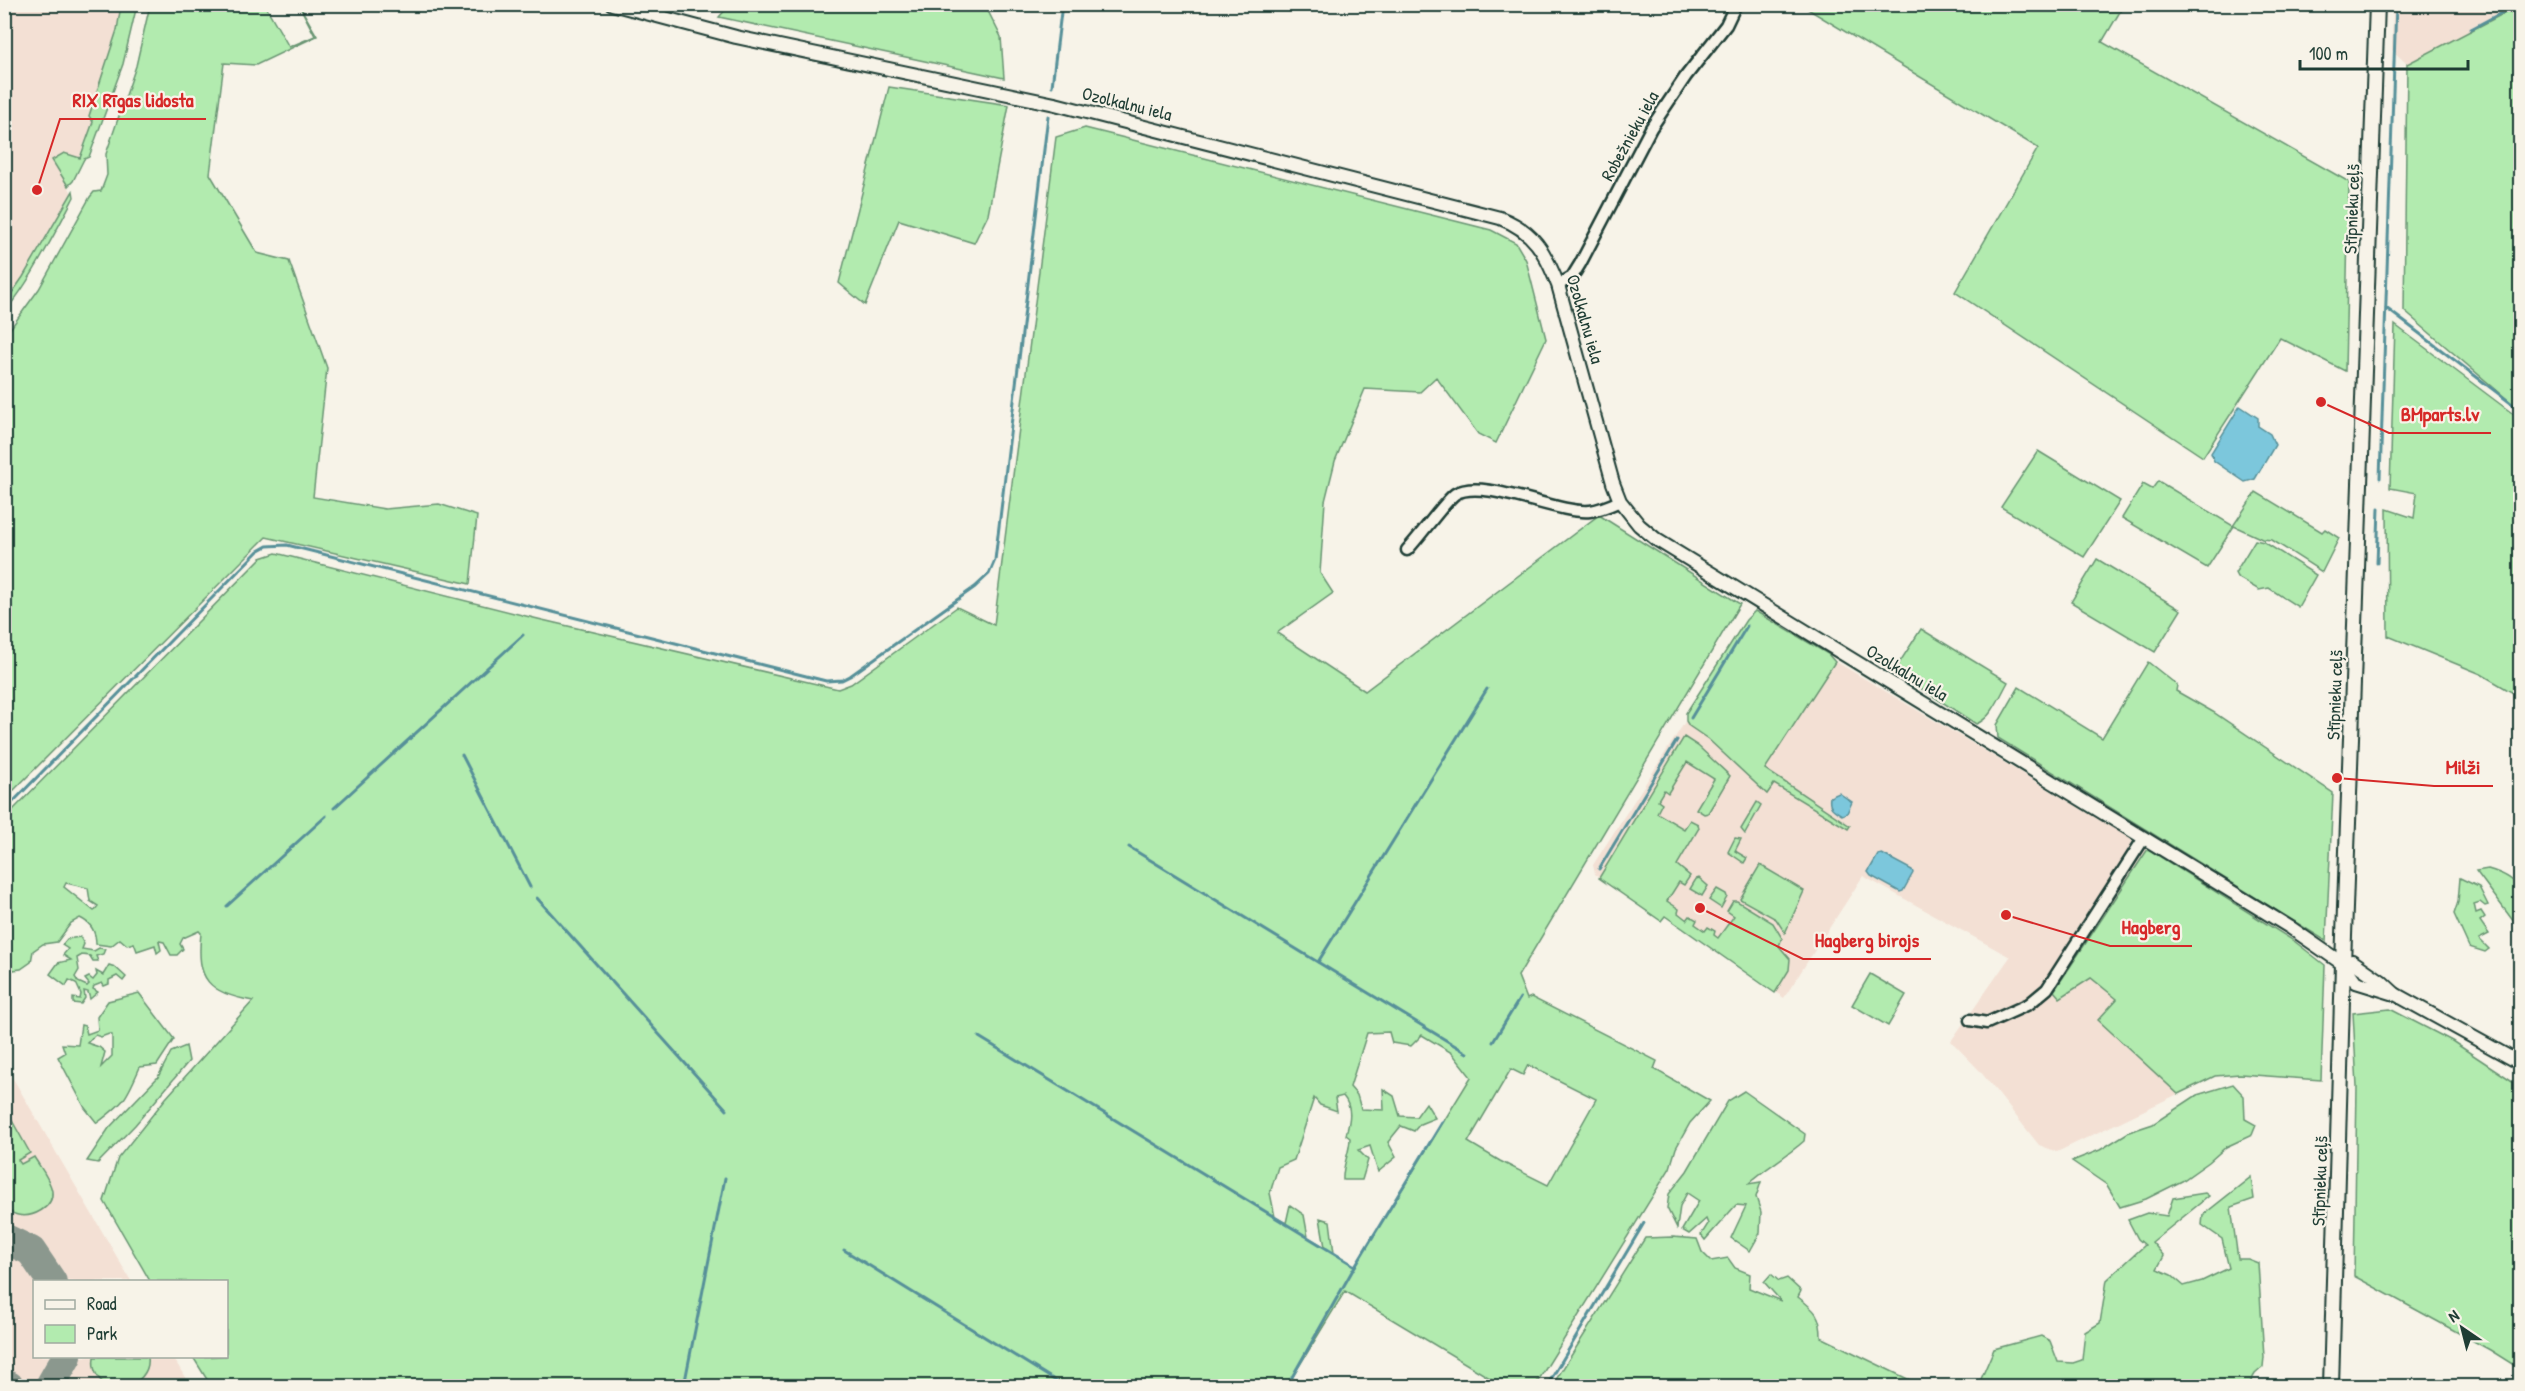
<svg xmlns="http://www.w3.org/2000/svg" width="2525" height="1391" viewBox="0 0 2525 1391" font-family="'Patrick Hand',sans-serif">
<style>
.built{fill:#f3e0d4}
.green{fill:#b2ebaf;stroke:#689472;stroke-width:1.5;fill-rule:evenodd}
.water{fill:#7cc7dc;stroke:#579099;stroke-width:1.5}
.lines{fill:none;stroke-linecap:round;stroke-linejoin:round}
.stream{stroke:#579099;stroke-width:3}
.taxiway{stroke:#8b988e;stroke-width:30}
.minor-casing{stroke:#1f3d34;stroke-width:15}
.tertiary-casing{stroke:#1f3d34;stroke-width:16}
.secondary-casing{stroke:#1f3d34;stroke-width:18}
.minor{stroke:#f7f3e8;stroke-width:10}
.tertiary{stroke:#f7f3e8;stroke-width:12}
.secondary{stroke:#f7f3e8;stroke-width:14}
.labels{text-anchor:middle;stroke-width:4.5;stroke-linejoin:round;paint-order:stroke}
.street-label{font-size:18px;fill:#1f3d34;stroke:#f7f3e8}
.leader{fill:none;stroke:#d62828;stroke-width:2}
.callout-dot{fill:#d62828;stroke:#f7f3e8;stroke-width:2}
.callout-label{font-size:20px;text-anchor:middle;font-weight:bold;fill:#d62828;stroke:#f7f3e8;stroke-width:4.5;stroke-linejoin:round;paint-order:stroke}
</style>
<rect width="100%" height="100%" fill="#f7f3e8"/>
<filter id="ink" filterUnits="userSpaceOnUse"><feTurbulence type="fractalNoise" baseFrequency=".0167" numOctaves="2"/><feDisplacementMap in="SourceGraphic" scale="12" xChannelSelector="R" yChannelSelector="G"/><feConvolveMatrix kernelMatrix="1 2 1 2 8 2 1 2 1" color-interpolation-filters="sRGB"/></filter>
<g filter="url(#ink)">
<g class="built">
<polygon points="5,5 121,5 117,30 94,121 79,158 52,160 72,193 23,278 5,303"/>
<polygon points="2393,5 2520,5 2407,64 2392,50"/>
<polygon points="1755,613 2148,849 2054,991 2060,997 2091,978 2118,999 2098,1020 2178,1094 2057,1152 2039,1145 1980,1071 1951,1041 2010,957 1863,876 1784,998 1665,916 1661,921 1595,874 1593,865"/>
<polygon points="4,1063 131,1281 34,1282 34,1356 173,1357 190,1386 5,1386"/>
</g>
<g class="green">
<polygon points="121,5 137,5 123,64 89,157 84,159 73,181 68,186 52,160 64,153 80,158 93,122 89,116 117,30"/>
<polygon points="150,5 265,5 289,47 315,36 299,5 317,36 256,65 224,63 210,174 257,253 289,261 327,368 313,497 385,509 439,504 477,516 470,584 266,537 5,799 5,336 39,289 90,197 94,192 101,191 107,175 106,154 136,66"/>
<polygon points="730,5 985,5 1001,37 1004,78 719,17"/>
<polygon points="1801,5 2124,5 2102,42 2349,182 2345,371 2280,338 2203,457 1955,292 2038,148"/>
<polygon points="2520,5 2520,410 2404,311 2407,64"/>
<polygon points="889,87 1009,105 988,215 974,243 899,220 865,305 839,283"/>
<path d="M1085,128l406,102 25,13 10,17 20,79 -50,104 -18,-9 -42,-57 -16,15 -55,-3 -30,72 -10,40 -5,72 13,20 -56,40 88,58 234,-176 141,89 -222,372 9,23 4,-2 126,64 -3,8 56,32 -20,22 -14,25 -6,20 -135,218h-32l-158,-95 -58,95h-1076l-18,-29 33,-1v-74l-76,-1 -46,-80 14,-43 48,-60 87,-97c-45,-9 -57,-20 -52,-68l-2,-2 -16,7 -3,6 3,5 -6,6h-6l-7,-13 -5,-1 2,9 -4,3 -2,-8 -18,6 -3,-8 -7,2 -7,-6 -9,7 -15,-2c0,-11 -5,-21 -16,-26l-9,5 -14,19 -14,2 -10,7 -2,11 -10,7 -8,1 -5,11 -3,-1v-162l256,-260 15,-5 262,66 300,70 13,-5 106,-77 37,18 62,-488zM66,883l22,5 2,13 8,5 -4,5 -30,-24zM1389,1032l3,11 19,3 11,-11 30,18 19,24 -116,189 -21,-13 -4,-32 -10,-3 5,29 -17,-10 -4,-22 -14,-10 -4,18 -11,-6 -5,-24 8,-26 16,-7 20,-62 6,7 17,6 -2,-13 8,-2c10,12 7,24 3,39l4,3c0,15 -8,27 -7,42h19l6,-20 -10,-10 12,-4 8,26 18,-15 -8,-15 13,-16 13,5 6,-7 15,-6 -9,-15 -10,14 -16,-1 -6,-20 -11,-7 1,21 -23,-1 -4,-14 -7,-8 17,-54zM1528,1065l68,34 -48,86 -48,-24 -32,-19 43,-73 12,6z"/>
<path d="M73,191l1,6c-11,21 -53,103 -69,112v-6l18,-26z"/>
<polygon points="2395,325 2520,419 2520,697 2481,674 2388,636 2387,509 2414,518 2417,493 2390,488"/>
<polygon points="2038,451 2120,501 2084,557 2001,507"/>
<polygon points="2158,481 2233,526 2256,492 2322,532 2325,529 2339,538 2322,572 2272,540 2262,539 2234,526 2207,568 2122,518 2143,484 2152,489"/>
<polygon points="2255,540 2264,542 2316,575 2298,607 2269,588 2259,590 2237,577 2235,573"/>
<polygon points="2097,559 2181,610 2155,652 2071,602"/>
<polygon points="1755,611 1828,654 1835,662 1765,769 1850,826 1848,829 1774,784 1767,794 1708,739 1689,726 1686,721 1686,713 1746,620"/>
<path d="M1921,629l87,53c-8,14 -16,36 -32,42l-82,-53z"/>
<polygon points="2148,662 2177,685 2176,691 2213,712 2333,793 2326,941 1998,738 1997,725 2019,687 2102,738"/>
<polygon points="1684,737 1698,746 1730,776 1708,813 1704,814 1696,809 1714,779 1687,762 1668,793 1664,790 1658,800 1662,803 1657,813 1684,829 1690,820 1698,824 1699,828 1677,865 1690,876 1684,885 1679,882 1667,901 1679,909 1678,913 1687,920 1690,916 1697,920 1695,924 1705,931 1708,927 1715,931 1714,935 1718,938 1734,916 1727,911 1733,901 1737,901 1773,923 1782,938 1779,946 1790,959 1789,970 1775,993 1665,916 1661,921 1599,878"/>
<polygon points="1757,802 1761,805 1745,834 1741,829"/>
<polygon points="1735,838 1741,839 1735,851 1747,858 1744,863 1728,852"/>
<polygon points="2148,849 2294,941 2325,965 2321,1080 2240,1074 2215,1076 2178,1094 2098,1020 2117,999 2091,978 2060,998 2054,991"/>
<polygon points="1760,865 1804,891 1785,933 1776,919 1740,899"/>
<path d="M2488,869c37,11 33,21 32,57l-2,1 -4,-5 -38,-51z"/>
<polygon points="1699,878 1708,886 1702,896 1690,889 1696,879"/>
<polygon points="2460,878 2479,887 2488,905 2485,906 2480,902 2474,904 2476,913 2481,911 2485,917 2480,921 2489,934 2479,939 2489,949 2485,952 2469,947 2454,914 2458,902"/>
<polygon points="1717,889 1726,894 1727,897 1721,908 1709,900"/>
<polygon points="80,937 84,944 82,949 94,951 99,948 105,949 103,954 96,956 98,961 93,961 90,956 82,955 77,958 79,970 75,977 78,982 87,986 89,984 85,979 89,977 93,980 97,975 96,971 103,975 109,965 115,967 126,977 123,981 117,976 109,980 109,984 104,986 102,983 94,986 93,989 98,992 90,999 88,992 84,991 85,998 81,1004 73,1003 73,998 80,999 81,994 76,983 69,980 66,986 50,974 58,963 71,960 63,955 68,949 62,945 67,939"/>
<polygon points="1870,974 1906,995 1888,1026 1852,1005"/>
<path d="M139,993l35,46 -17,26 -17,2c-14,32 -14,34 -43,56l-12,-15 -27,-51 7,-4 -3,-9 16,1 3,-20 4,1 2,8 11,-4 -1,-13 11,-16zM109,1034l3,1v21l-11,11 4,-15 -6,-5 -12,-4 8,-8 6,2z"/>
<polygon points="2390,1009 2452,1041 2520,1086 2520,1369 2490,1350 2354,1276 2357,1086 2353,1013"/>
<polygon points="186,1046 189,1061 135,1125 98,1163 87,1161 109,1128 158,1077 171,1052"/>
<polygon points="2233,1084 2244,1096 2245,1119 2256,1125 2252,1135 2226,1147 2209,1162 2182,1181 2146,1199 2120,1207 2107,1185 2072,1161 2100,1150 2129,1132 2153,1124 2197,1095"/>
<path d="M1744,1091l61,43 -1,7c-18,16 -39,27 -56,43l13,-2 -5,15 5,15 -1,21 -10,18 -19,-13 15,-32 -10,-1 -31,35 -4,-5 7,-11 -2,-5 -17,15 -7,-4 17,-29 -12,-8 -7,13 -3,22 -10,-20 2,-14 18,-23 41,-70z"/>
<path d="M5,1108l25,45 -12,7 3,4 13,-7c6,10 16,22 18,34 2,17 -20,27 -34,24 -5,-1 -9,-4 -13,-6z"/>
<polygon points="2251,1177 2254,1199 2231,1207 2238,1259 2248,1259 2258,1263 2264,1357 2263,1367 2255,1374 2248,1386 1978,1386 1994,1349 2041,1336 2050,1341 2058,1362 2073,1363 2082,1360 2085,1332 2100,1323 2107,1280 2145,1245 2138,1239 2128,1220 2147,1213 2167,1216 2173,1198 2205,1193 2209,1196 2152,1242 2164,1256 2157,1269 2171,1275 2184,1286 2202,1281 2229,1268 2222,1239 2202,1225 2203,1215"/>
<path d="M1673,1237l24,2 5,13 9,9 17,-3 7,10 15,6 -1,14 32,13 -17,-19 7,-8 8,7 8,-3 14,13 -3,6c17,13 23,18 23,40l101,49h-370l93,-148z"/>
<path d="M94,1357h54c2,13 -6,22 -17,29h-23c-11,-6 -16,-17 -14,-29z"/>
</g>
<g class="water">
<polygon points="2240,406 2258,418 2258,426 2270,434 2275,445 2255,479 2245,482 2214,461 2211,453"/>
<path d="M1839,793l13,9 -5,11 -5,2c-8,-5 -14,-7 -12,-18z"/>
<polygon points="1882,854 1912,870 1913,873 1903,891 1900,892 1871,876 1868,872 1878,855"/>
</g>
<g class="lines">
<g class="stream">
<polyline points="2471,29 2518,4"/>
<polyline points="1052,86 1062,4"/>
<polyline points="2386,308 2520,410"/>
<polyline points="2380,478 2396,4"/>
<polyline points="2377,563 2379,508"/>
<polyline points="1691,718 1747,626"/>
<polyline points="462,755 530,887"/>
<polyline points="334,808 523,635"/>
<polyline points="4,811 258,551 267,546 287,545 826,681 842,680 850,676 975,587 989,574 995,560 1048,116"/>
<polyline points="1129,847 1467,1053"/>
<polyline points="1599,869 1677,740"/>
<polyline points="537,898 727,1110"/>
<polyline points="227,906 326,816"/>
<polyline points="1318,962 1487,689"/>
<polyline points="979,1037 1355,1266"/>
<polyline points="1493,1042 1520,998"/>
<polyline points="844,1250 1064,1386"/>
<polyline points="684,1386 725,1178"/>
<polyline points="1287,1386 1355,1266 1443,1121"/>
<polyline points="1547,1386 1644,1223"/>
</g>
<g class="taxiway">
<polyline points="4,1238 31,1251 52,1282"/>
<polyline points="4,1385 9,1386"/>
<polyline points="50,1386 67,1356"/>
</g>
<defs>
<g id="minor">
<polyline points="1558,285 1572,277 1580,264 1651,128 1686,76 1726,25 1736,4"/>
<path d="M1407,550c12,-12 38,-49 48,-56 28,-17 101,20 135,17 10,-1 21,-6 30,-10"/>
<polyline points="1970,1020 1987,1023 2029,1004 2047,989 2144,838"/>
</g>
<g id="tertiary">
<path d="M612,4l124,33 319,67 445,114c34,13 45,34 58,67l55,198 7,18 19,24 18,15 634,388 52,36 13,18 39,12"/>
<polyline points="2343,964 2352,961 2381,981 2395,994 2520,1063"/>
</g>
<polyline id="secondary" points="2331,1386 2343,964 2377,4"/>
</defs>
<use href="#minor" class="minor-casing"/>
<use href="#tertiary" class="tertiary-casing"/>
<use href="#secondary" class="secondary-casing"/>
<use href="#minor" class="minor"/>
<use href="#tertiary" class="tertiary"/>
<use href="#secondary" class="secondary"/>
</g>
</g>
<g class="labels">
<g class="street-label">
<text transform="translate(1127 104) rotate(14)" y="6">Ozolkalnu iela</text>
<text transform="translate(1630 136) rotate(-61)" y="6">Robežnieku iela</text>
<text transform="translate(2352 209) rotate(-88)" y="6">Stīpnieku ceļš</text>
<text transform="translate(1585 319) rotate(74)" y="6">Ozolkalnu iela</text>
<text transform="translate(1907 673) rotate(31)" y="6">Ozolkalnu iela</text>
<text transform="translate(2335 695) rotate(-88)" y="6">Stīpnieku ceļš</text>
<text transform="translate(2320 1181) rotate(-88)" y="6">Stīpnieku ceļš</text>
</g>
</g>
<path class="leader" d="M37 190L60 119H206M2321 402L2389 433H2491M2337 778L2434 786H2493M2006 915L2110 946H2192M1700 908L1803 959H1931"/>
<g class="callout-dot">
<circle cx="37" cy="190" r="6"/>
<circle cx="2321" cy="402" r="6"/>
<circle cx="2337" cy="778" r="6"/>
<circle cx="2006" cy="915" r="6"/>
<circle cx="1700" cy="908" r="6"/>
</g>
<g class="callout-label">
<text x="133" y="107">RIX Rīgas lidosta</text>
<text x="2440" y="421">BMparts.lv</text>
<text x="2463" y="774">Milži</text>
<text x="2151" y="934">Hagberg</text>
<text x="1867" y="947">Hagberg birojs</text>
</g>
<rect width="2525" height="1391" fill="none" stroke="#f7f3e8" stroke-width="24"/>
<rect x="12" y="12" width="2501" height="1367" fill="none" stroke="#1f3d34" stroke-width="2" filter="url(#ink)"/>
<rect x="33" y="1280" width="195" height="78" fill="#f7f3e8" stroke="#a1aaa0" stroke-width="1.5"/>
<rect x="45" y="1300" width="30" height="9" fill="#f7f3e8" stroke="#a1aaa0" stroke-width="1.5"/>
<text x="87" y="1310" font-size="18" fill="#1f3d34">Road</text>
<rect x="45" y="1325" width="30" height="18" fill="#b2ebaf" stroke="#a1aaa0" stroke-width="1.5"/>
<text x="87" y="1340" font-size="18" fill="#1f3d34">Park</text>
<g transform="translate(2462 1328) rotate(325)" stroke="#f7f3e8" stroke-width="4.5" paint-order="stroke">
<path d="M0-4.5L10 22L0 15L-10 22Z" fill="#1f3d34"/>
<text y="-9" font-size="16" font-weight="bold" text-anchor="middle" fill="#1f3d34">N</text>
</g>
<path d="M2300 60v9h168v-9" fill="none" stroke="#1f3d34" stroke-width="3"/>
<text x="2309" y="60" font-size="18" fill="#1f3d34" stroke="#f7f3e8" stroke-width="4.5" paint-order="stroke">100 m</text>
</svg>
